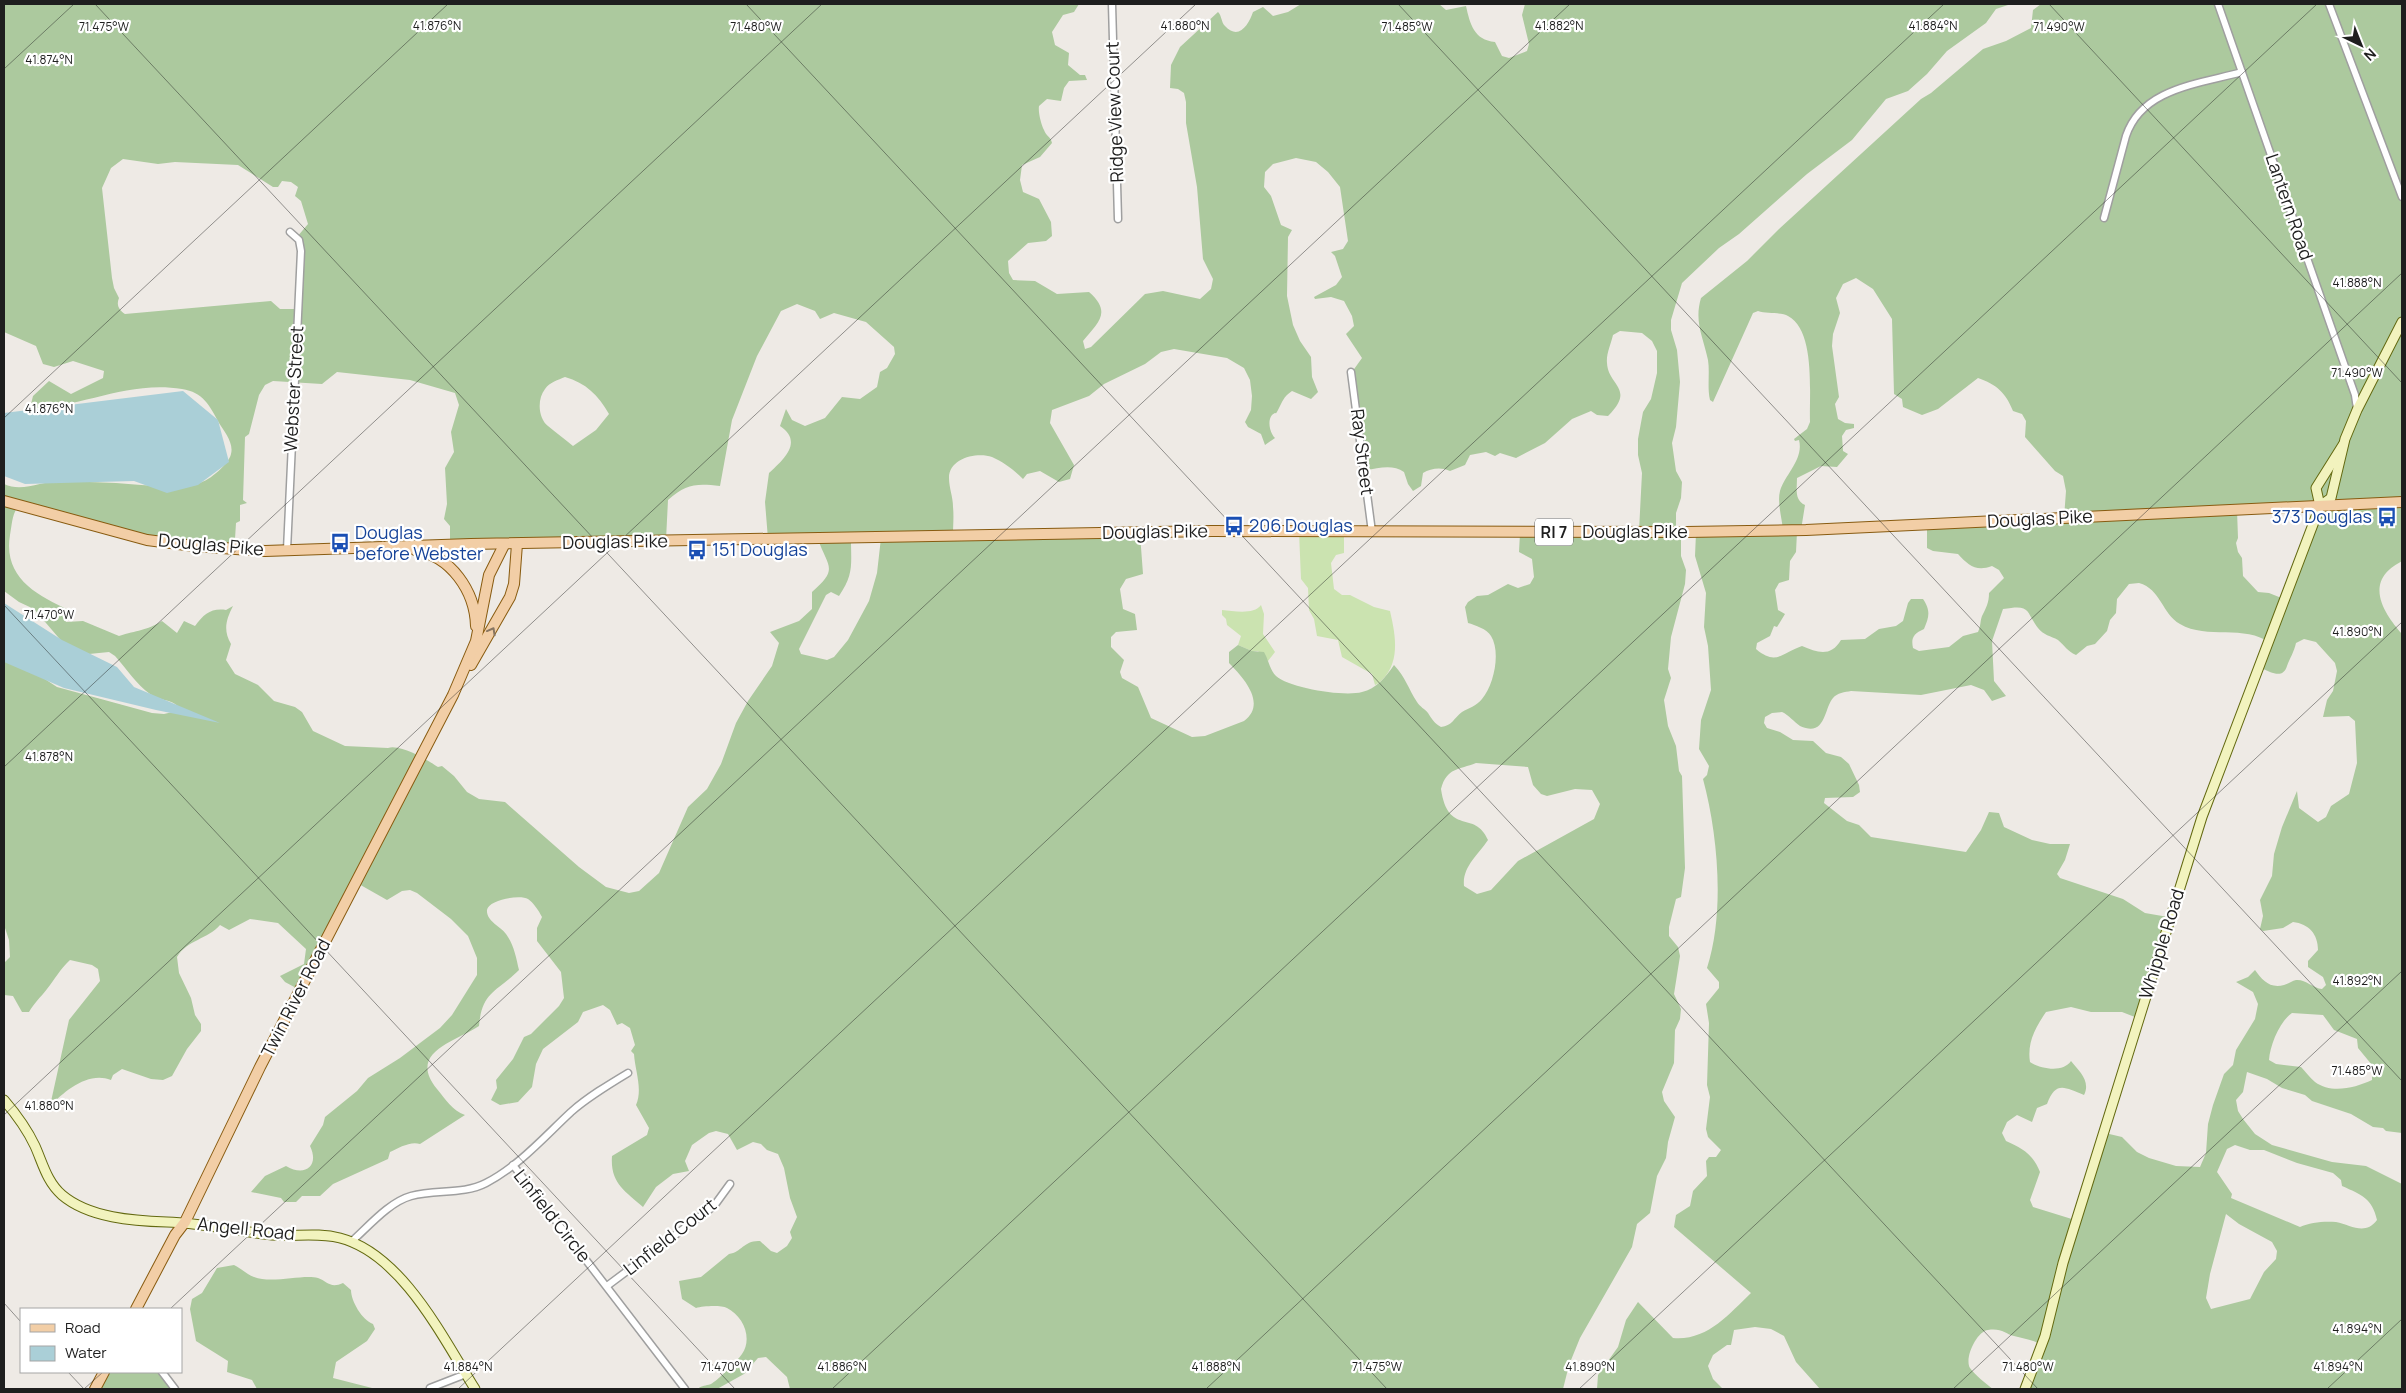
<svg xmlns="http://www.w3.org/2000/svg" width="2406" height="1393" viewBox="0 0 2406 1393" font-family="Manrope,sans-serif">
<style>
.grass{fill:#cbe3b0}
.forest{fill:#acc99e;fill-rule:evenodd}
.water{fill:#aacfd7}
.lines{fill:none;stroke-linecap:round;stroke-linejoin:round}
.street-casing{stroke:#9f9f9f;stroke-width:9}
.secondary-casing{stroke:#636910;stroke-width:11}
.primary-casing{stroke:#885b10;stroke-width:12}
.street{stroke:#fff;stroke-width:6}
.secondary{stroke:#f2f3be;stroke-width:9}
.primary{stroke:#f2cea6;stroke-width:10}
.oneway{stroke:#887662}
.ticks{fill:none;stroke:#1e1e1e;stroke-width:1;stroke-opacity:0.45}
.labels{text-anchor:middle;stroke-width:4.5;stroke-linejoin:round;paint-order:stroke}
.shield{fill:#fff;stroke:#626262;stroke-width:1}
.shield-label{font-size:16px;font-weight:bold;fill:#1e1e1e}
.street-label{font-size:18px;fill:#1e1e1e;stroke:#fff}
.transit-label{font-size:18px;fill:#164399;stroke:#fff;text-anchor:start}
.ticks-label{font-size:12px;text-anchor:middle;fill:#1e1e1e;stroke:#fff;stroke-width:4.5;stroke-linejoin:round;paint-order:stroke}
</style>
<rect width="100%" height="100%" fill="#eeeae5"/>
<g class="grass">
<path d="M1299,532l45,2v19l-8,2 -5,8 3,26 8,6h8l24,12 16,4c6,26 11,53 -11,72l-4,2 -3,-11 -30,-17 -4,-17 -21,-4 -3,-17 -5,-9 -1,-22 -7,-9z"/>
<path d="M1261,605l3,9 -1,20 12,18 -7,9 -10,-10h-6l-14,-6 3,-9 -14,-11 -1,-6 -4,-4v-5c12,1 32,5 39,-5z"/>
</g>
<g class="forest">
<path d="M4,4h1075l-5,8 -11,3 -11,17 3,13 14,8 -1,12 12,10h5l2,5 -18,1 -5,7 -3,13 -14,-2 -8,7c-1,6 2,18 5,24 2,6 7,7 8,13l-12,14 -18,8 -2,15 3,12 16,7 12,23 1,14 -6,5 -18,2 -20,18 1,12 4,7 22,1 22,13 32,-2c24,21 8,31 -6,49l2,8 6,-2 54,-53 18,-3 37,8 11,-10 2,-10 -10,-20 -6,-72 -11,-64v-21l-2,-9 -6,-4 -8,-1 1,-23 9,-18 38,-35c4,4 3,10 7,14 14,15 24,-2 28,-14l10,-5 10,9 15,-4 13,-8h138l7,6 20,-4c4,18 8,34 29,36l7,14 7,2 18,-7 2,-7 -7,-29 3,-11h486l-15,5 -10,14 -39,28 -20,23 -19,17 -22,8 -34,41 -45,34 -68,60 -20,14 -37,35 -11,37v10l6,20 3,32 -4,45 -4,16 4,28 6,11 -1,16 -5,15v19l5,2v22l5,14 -1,14 -14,53 -3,32 3,9 -7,22 4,26 8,20 3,25 3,5 3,92 -4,29 -5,2 -7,28v9l9,11 2,9 -6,38 7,15 -1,10 -5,11 -1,33 -12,29 2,9 11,16 -7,25 -2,16 -9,18 -7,37 -13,11 -5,23 -52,91 -11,27 -6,24h-773l-3,-12 -21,-20 -8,1 -14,16 -27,15h-20c6,-4 8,-3 14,-5 6,-3 27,-24 31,-30 11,-16 1,-38 -15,-46 -6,-3 -24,-2 -31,0l-14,-9 -3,-18 22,-4 28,-23c13,-2 15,-14 31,-13l11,10 6,2 10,-7 5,-8 -2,-6 7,-15 -7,-19 -6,-30 -6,-14 -11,-4 -6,-6 -8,-2 -16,8 -9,-16 -12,-3 -7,2 -17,12 -7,16 4,10 -16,3 -17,13 -13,20c-18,-16 -33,-24 -31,-51l35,-21 2,-7 -13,-23c7,-16 -1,-34 -2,-51l-3,-3 4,-6 -5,-17 -8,-5 -5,2 -7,-15 -7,-5 -20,7 -5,10 -35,27 -7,15 -4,23 -14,15 -18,3 -9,-5 6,-12 -1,-8 17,-21 11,-22 7,-3 28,-28 5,-8 -3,-26 -24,-31v-13l5,-11c-3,-6 -9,-15 -14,-18 -8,-5 -40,1 -41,11 -1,11 13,16 19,24 8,11 10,23 13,36 -22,22 -37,21 -40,56 -24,16 -72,26 -42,63 9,11 15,21 28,26l-45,29c-10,-3 -21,4 -30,8l-2,7 -55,25 -13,12h-18l-6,6h-12l-3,-4 -30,-6 14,-16 21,-10c18,11 34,1 24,-20l13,-21 2,-8 32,-26 11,-13 32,-20 40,-30 12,-13 25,-40v-17l-9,-22 -17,-17 -34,-26 -7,-3 -8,1 -15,9 -30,-17 -59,106 -13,-7 -5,-6 24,-12 2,-15 -28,-26 -28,-4 -21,11 -9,-5c-12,14 -33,15 -43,32l2,16 12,25 4,17 6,9v7l-14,18 -15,27 -9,4 -12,-1 -29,-10 -9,6 -2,5c-23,-9 -46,11 -61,26l19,-86 31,-39 -2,-12 -6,-4 -22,-5c-10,9 -15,19 -23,29 -7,9 -13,14 -18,23h-7l-9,-16 -9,-1v-32l6,-6 -1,-17 -5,-15v-267l21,8 32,21 95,26 12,1 17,-4c-8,-12 -20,-8 -31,-16 -13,-9 -24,-26 -35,-38l-6,-4 -20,2 -25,-10 -30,-35 -15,-7 -15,-11v-107c19,9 39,-4 59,-3 17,1 35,1 53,2 27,2 56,6 83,0 10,-2 30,-19 32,-29 3,-11 -7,-23 -12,-31 -9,-17 -16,-31 -37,-34 -55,-9 -100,19 -152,19l3,-12 16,-15 22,13 32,-16 1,-7 -31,-10 -19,6 -11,-3 -7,-18 -32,-14zM1296,158l20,4 12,10 12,15 8,54 -5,8 -12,3 4,4 7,21 -6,8 -22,12 1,2 16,-2 13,4 8,15 2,10 -8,8 16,24 -10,14 14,98c13,-2 27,-6 38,2l4,12 5,7 8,-5 2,-13c8,-5 19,-6 27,-2l15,-6 5,-10 16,-3 9,4 5,-3 16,5 29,-15 27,-24 19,-8 6,4 11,1c28,-28 0,-30 -1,-53 -1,-9 4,-19 6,-28l7,-4 22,2 10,8 5,10v22l-6,26 -8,13 -5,27v16l4,18 -3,58 -119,2 -1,19 13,7 2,18 -4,7 -12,4 -10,-4 -20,11 -11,1 -9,6 -3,5 3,16c7,2 19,6 23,13 10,16 3,49 -9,63 -6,7 -13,9 -20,13 -8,6 -10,14 -21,15 -7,-4 -9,-8 -13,-14 -3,-4 -8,-6 -11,-11 -9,-14 -11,-24 -23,-37 -8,12 -18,24 -32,27 -18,5 -73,-4 -86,-16 -7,-7 -7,-16 -12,-24l-12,-1 -14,-6 -9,7v11c15,15 38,41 15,58l-39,15 -13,1 -41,-19 -13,-31 -16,-9 -2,-6 4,-12 -13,-13v-10l5,-5 21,-2 -2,-16 -12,-5 -3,-20 6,-10 17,-5 -3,-40h-187c0,-8 1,-18 0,-27 0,-10 -4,-19 -4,-29 0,-20 28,-26 43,-21 12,5 23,14 31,22l4,-5 13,-3 19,11 11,-3 4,-14 -24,-42 2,-13 37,-14 15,-12 41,-20 16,-12 13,-3 53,9 17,10 6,12 2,16 -1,14 -6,12 3,5 13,7 4,11 10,-7c-5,-5 -8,-17 -3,-23 6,-5 2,2 6,-5 5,-9 5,-13 14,-19l19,8 7,-7 -6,-15 -1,-20 -11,-16 -7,-16 -6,-29 1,-59 4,-7 -11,-5 -10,-29 -7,-9 1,-15 8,-8zM123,159l35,5 17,-2 63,3 35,22h5l4,-6 9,1 7,5 -3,9 6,5 7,23 -11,13 5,19 -4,53h-18l-9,-8 -146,13c-6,-4 -9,-9 -6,-16l-5,-10 -2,-10 -10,-90 9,-20zM797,304l18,7 5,8 14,-6 32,9 28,25 1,7 -8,14 -7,4 -3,15 -17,12 -18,-2 -17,21 -20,8 -13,-6 -6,-11 -6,17c24,16 3,34 -11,47l-4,29 3,37h50c10,29 21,29 -6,53v17l-13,12 -29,11 9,11 -7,23 -24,35 -12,22 -15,41 -14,25 -19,18 -29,66 -20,18 -10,2 -23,-6 -27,-20 -74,-65 -26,-3 -12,-7 -13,-16 -12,-10 -4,1c-11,-7 -37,-23 -50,-19l-43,-2 -32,-15 -11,-19 -7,-5 -21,-6 -16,-16 -23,-11 -9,-14 5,-16c-8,-14 -5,-24 2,-38l-7,4c-15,-2 -22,4 -31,16l-11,-5 -7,12 -15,-12c-16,10 -25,9 -43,15l-36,-15 -17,1 3,-12c-33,-15 -66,-33 -59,-75 2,-11 2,-20 8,-29l173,39 39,2 3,-8h2l1,-16 4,-2v-16l7,-2 -4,-3 2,-63 4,-3 10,-39 6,-10 8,-4 49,3 15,-12 73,8 45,13 4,12 -8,27 3,20 -9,16 2,36 -3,15 6,7v18l216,-4 2,-40c18,-16 28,-17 52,-14l12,-66 25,-64 24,-45zM565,377c21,6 33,18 44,37l-13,16 -23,16c-8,-7 -17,-13 -25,-20 -10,-8 -11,-27 -3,-37 5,-7 13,-9 20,-12zM881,538l-4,35 -8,28 -21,39 -14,17 -7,3 -26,-6 -2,-5 27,-54 5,-3 8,4c15,-22 12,-31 12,-57zM1476,763l52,4 5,18 8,9 6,2 28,-7 17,1 8,14 -6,15 -76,42 -27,29 -14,4 -13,-8c-2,-19 14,-31 24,-46 -13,-31 -40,-3 -47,-51 6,-22 18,-19 35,-26z"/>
<path d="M2041,4h361v557c-5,3 -12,7 -16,12 -17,20 3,46 16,61v499l-16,-2 -3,-3 -10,-1 -22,-13 -39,-13 -7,-6 -23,-7 -15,-9 -20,-7 -4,20 -7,8 2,11 5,8 12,15 17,11 60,17 34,4 36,18v205h-373l14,-43c-10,-7 -19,-7 -29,-10 -9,-2 -12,-8 -26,-6 -11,1 -24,28 -18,38 6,8 15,15 23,21h-173l-24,-27 -12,-26 -13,-7 -16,-2 -21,3 -3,15h-4l-14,10 -5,11 5,13 10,10h-126l1,-14 20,-28 8,-27 12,-18 35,36c34,3 55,-23 78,-45l-77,-66 2,-12 14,-9 3,-15 14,-15 -1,-15 3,-4h7l5,-7 -13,-13 -2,-8 4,-32 -3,-12 2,-62 -3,-19 13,-16v-6l-12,-14c18,-56 11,-133 -4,-189l4,-4 2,-9 -10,-17 2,-29 10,-30 -3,-44 -4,-19 2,-34 -11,-37 1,-23 87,-3c-1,-11 -6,-28 -3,-39 5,-17 24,-32 19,-51l-4,1 -1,-2 13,-10 3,-7c-1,-28 6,-91 -22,-106 -6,-4 -21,-2 -30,-5l-5,2 -40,89 -3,-2c-3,-13 0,-27 -2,-40 -5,-24 -14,-38 -7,-62l46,-37 32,-32 142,-130 10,-6 52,-44 23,-8 25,-13 2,-18zM1856,278l17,11 19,30 2,75 8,5 1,8 19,8 16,-6 40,-31c18,6 28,15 35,33l9,3 4,7 -1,16 30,34 8,5 3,15 -2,27 -137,8v22l6,3 25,3c10,11 18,18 34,12l7,4 5,8 -15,15c0,10 -3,15 -7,23 -2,5 -1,10 -4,16l-15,4 -14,11 -30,4 -6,-3c-2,-10 0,-14 11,-19 5,-12 7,-18 -1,-30h-12l-3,4 -5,18 -7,5 -17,3 -14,10 -24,1c-10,17 -23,13 -39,6 -20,7 -26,20 -46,3l1,-6 13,-7 4,-10 3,1 8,-13 -7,-4 -3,-20 4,-7 10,-3 1,-19 6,-9 1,-20 4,-2 4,-25c-11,-5 -8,-17 -8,-27l24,-12 16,1 11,-13 -5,-3 -1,-15 4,-6 8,-2v-4l-9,-1 -7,-4 -3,-15 4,-7 -7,-51 1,-12 7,-21 -4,-15 7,-14zM2321,507l-37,92 -15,-6 -11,-1 -15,-16 -1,-18 -4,-6 -2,-9 2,-5 -1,-28zM2139,583c22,6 23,31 41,41 27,16 65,0 90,19l-9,25c11,5 22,11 26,-2 3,-8 7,-14 9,-23l8,-4 12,3 19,21 2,8 -4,20 -6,9 -4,17 26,-1 6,5 2,42 -8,31 -18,12 -5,11 -8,5 -19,-14 -2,-17 -15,36 -8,27 -2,22 -12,24 3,16 -3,13 3,2 20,-3 10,-6c16,2 25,12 25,28l-10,11v6l15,10 3,8 -4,4c-9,-1 -17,-10 -26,-9 -4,1 -8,4 -12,5 -14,4 -22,-5 -29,-15l-7,7 -12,5 17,10 5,12 -3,15 -19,31 -3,15 -9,9 -11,31 -5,19 -2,29 -6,14 -24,-1 -27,-8 -12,-6 -15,-15 -17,-4 -30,87 -42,-13 -3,-7 10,-28c-7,-18 -18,-24 -34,-31l-4,-8 5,-11 10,-7 15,7 5,-14 10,-4c9,-24 18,-16 37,-9 7,-14 -5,-24 -13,-34 -8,12 -30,8 -41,1 -3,-19 5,-34 16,-50l25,-5 20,5h31l18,7 28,-102 -23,-4 -22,-14 -63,-21 -3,-4 8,-14 5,-16h-20l-18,-4 -28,-13 -5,-14 -10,-1 -8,18 -15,22 -95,-15 -12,-12 -12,-4 -23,-18 1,-5 28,-1 7,-5 -1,-7 -10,-21 -8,-7 -15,-4 -13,-12 -20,-1 -13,-8 -13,-4 -3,-5 1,-6 7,-4 10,-1c7,3 12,10 18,14 26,12 24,-18 33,-28 4,-5 12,-6 18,-7l70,4 50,-10 13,5 8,11 14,-5 -12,-15 -2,-40 11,-32c29,-5 22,2 35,19 5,7 13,8 20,12 7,6 9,11 18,15l11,-9 8,-2 12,-13 3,-11 6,-7 1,-14 12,-15zM2292,1013l31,2 11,15 23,9 1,9 14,17v15c-17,8 -41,14 -57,2 -5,-4 -10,-11 -14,-15l-25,-3 -7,-4c1,-15 11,-39 23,-47zM2235,1145l15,5h14l33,13 36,10 8,7 1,6c20,9 30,12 35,34 -12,16 -26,5 -41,2 -11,-1 -26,0 -36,5l-69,-29 1,-4 -15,-22 10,-23zM2226,1214l13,10 33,18 5,9 -1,8 -12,13 -14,27 -39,10 -5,-11 4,-24z"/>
<path d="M234,1265c7,3 13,10 20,12 18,7 49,-3 64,1 9,3 12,11 25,5l8,7c0,11 11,30 22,34l2,5 -8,12 -31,21 -3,16 43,11h-119l-5,-9 -25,-8 1,-11 -32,-20 -6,-32 2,-10 10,-6 15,-25z"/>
<polygon points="106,1372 160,1372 173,1389 97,1389"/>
</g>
<g class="water">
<polygon points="183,391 218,420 229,462 198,485 167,493 134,481 25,484 4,476 4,413"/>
<polygon points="4,603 62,640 117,667 134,687 220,723 156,710 64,688 4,662"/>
</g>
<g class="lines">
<defs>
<g id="street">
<polyline points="1112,4 1118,219"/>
<polyline points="2218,4 2355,395 2357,409"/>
<polyline points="2329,4 2402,197"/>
<path d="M2104,218l22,-82c16,-48 73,-52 116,-64"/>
<polyline points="1351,372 1372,532"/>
<polyline points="287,550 301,251 299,240 290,232"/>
<polyline points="513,1165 685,1389"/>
<path d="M351,1242c17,-15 38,-40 60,-46 25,-7 52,-1 75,-13 33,-17 58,-46 85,-71 17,-15 37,-27 57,-39"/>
<polyline points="607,1286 714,1206 730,1184"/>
<polyline points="162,1372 175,1389"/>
<polyline points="430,1388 466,1374"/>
</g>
<g id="secondary">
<polyline points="2320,506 2331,498 2345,439 2357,410 2402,322"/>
<path d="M4,1100c12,14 23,29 31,46 8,18 12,36 27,49 27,23 72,26 105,27 35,1 70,9 105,13 22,2 45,-3 68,3 62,16 103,100 135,151"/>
<polyline points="2025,1389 2045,1336 2063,1263 2202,817 2320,506 2316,488 2343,445"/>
</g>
<g id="primary">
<polyline points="4,501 147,540 194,546 265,551 471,544 1212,531 1686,532 1806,530 2402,502"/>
<path d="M415,550c36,6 60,41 61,76"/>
<polyline points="471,665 510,597 514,584 517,544"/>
<polyline points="136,1309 175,1235 185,1222 260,1067 453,695 476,641 489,575 504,545"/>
<polyline points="95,1389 104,1372"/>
</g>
</defs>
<use href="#street" class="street-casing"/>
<use href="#secondary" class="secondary-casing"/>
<use href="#primary" class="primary-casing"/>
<use href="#street" class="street"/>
<use href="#secondary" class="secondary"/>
<use href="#primary" class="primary"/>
</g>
<defs><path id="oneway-chevron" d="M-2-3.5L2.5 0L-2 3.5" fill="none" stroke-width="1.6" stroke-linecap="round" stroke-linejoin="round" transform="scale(1.25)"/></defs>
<use class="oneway" href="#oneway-chevron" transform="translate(492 631) rotate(-61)"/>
<path class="ticks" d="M95,4l1292,1385M746,4l1292,1385M1398,4l1004,1077M2049,4l353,379M4,69l70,-65M4,418l444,-414M4,605l731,784M4,767l818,-763M4,1115l1192,-1111M4,1303l17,19M170,1309l1400,-1305M68,1372l16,17M84,1389l19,-17M458,1389l1486,-1385M832,1389l1485,-1385M1206,1389l1196,-1116M1579,1389l823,-767M1953,1389l449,-418M2327,1389l75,-70"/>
<defs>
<symbol id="bus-bare" viewBox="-9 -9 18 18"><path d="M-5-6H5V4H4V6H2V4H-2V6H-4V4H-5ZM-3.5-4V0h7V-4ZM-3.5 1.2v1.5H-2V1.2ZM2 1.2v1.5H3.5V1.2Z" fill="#1a4fb4" stroke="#fff" stroke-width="2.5" paint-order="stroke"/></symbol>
</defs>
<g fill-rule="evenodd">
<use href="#bus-bare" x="2373" y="503" width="28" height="28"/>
<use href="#bus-bare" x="1220" y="512" width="28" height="28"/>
<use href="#bus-bare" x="326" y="529" width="28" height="28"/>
<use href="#bus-bare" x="683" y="536" width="28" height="28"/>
</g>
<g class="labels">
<rect class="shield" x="1535" y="518.5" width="38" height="27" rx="4"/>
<g class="shield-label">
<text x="1554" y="538">RI 7</text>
</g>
<g class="street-label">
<text transform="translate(1115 112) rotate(-92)" y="6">Ridge View Court</text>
<text transform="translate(2289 207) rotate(71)" y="6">Lantern Road</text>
<text transform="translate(294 389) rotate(-87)" y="6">Webster Street</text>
<text transform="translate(1362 452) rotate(83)" y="6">Ray Street</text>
<text transform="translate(2040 519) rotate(-3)" y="6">Douglas Pike</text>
<text transform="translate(1155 532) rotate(-1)" y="6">Douglas Pike</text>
<text x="1635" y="538">Douglas Pike</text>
<text transform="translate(615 542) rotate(-1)" y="6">Douglas Pike</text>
<text transform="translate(211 545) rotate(5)" y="6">Douglas Pike</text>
<text transform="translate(2162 944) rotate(-73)" y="6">Whipple Road</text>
<text transform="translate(296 998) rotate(-63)" y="6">Twin River Road</text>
<text transform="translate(552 1216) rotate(52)" y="6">Linfield Circle</text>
<text transform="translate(246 1229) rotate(6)" y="6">Angell Road</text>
<text transform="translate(670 1237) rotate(-38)" y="6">Linfield Court</text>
</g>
<g class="transit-label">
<text x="2372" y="523" text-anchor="end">373 Douglas</text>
<text x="1249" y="532">206 Douglas</text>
<text x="355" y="539">Douglas<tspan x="355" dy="21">before Webster</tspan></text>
<text x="712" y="556">151 Douglas</text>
</g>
</g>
<g class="ticks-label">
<text x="437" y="30">41.876°N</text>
<text x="1185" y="30">41.880°N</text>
<text x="1559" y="30">41.882°N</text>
<text x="1933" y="30">41.884°N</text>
<text x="104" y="31">71.475°W</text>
<text x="756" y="31">71.480°W</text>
<text x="1407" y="31">71.485°W</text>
<text x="2059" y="31">71.490°W</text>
<text x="49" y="64">41.874°N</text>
<text x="2357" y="287">41.888°N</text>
<text x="2357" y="377">71.490°W</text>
<text x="49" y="413">41.876°N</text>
<text x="49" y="619">71.470°W</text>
<text x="2357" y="636">41.890°N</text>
<text x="49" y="761">41.878°N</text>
<text x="2357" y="985">41.892°N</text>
<text x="2357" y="1075">71.485°W</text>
<text x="49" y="1110">41.880°N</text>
<text x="2357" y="1333">41.894°N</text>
<text x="726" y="1371">71.470°W</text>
<text x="1377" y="1371">71.475°W</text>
<text x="2028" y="1371">71.480°W</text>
<text x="468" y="1371">41.884°N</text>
<text x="842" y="1371">41.886°N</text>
<text x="1216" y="1371">41.888°N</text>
<text x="1590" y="1371">41.890°N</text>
<text x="2338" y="1371">41.894°N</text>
</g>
<rect width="2406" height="1393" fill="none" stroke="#1e1e1e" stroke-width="10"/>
<rect x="20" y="1308" width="162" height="65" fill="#ffffff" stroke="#a5a5a5"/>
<rect x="30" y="1324" width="25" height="8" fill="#f2cea6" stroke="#a5a5a5"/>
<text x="65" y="1333" font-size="15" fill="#1e1e1e">Road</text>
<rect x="30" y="1346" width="25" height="15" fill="#aacfd7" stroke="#a5a5a5"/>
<text x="65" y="1358" font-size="15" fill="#1e1e1e">Water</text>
<g transform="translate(2361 45) rotate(137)" stroke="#ffffff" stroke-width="4" paint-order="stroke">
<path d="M0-4L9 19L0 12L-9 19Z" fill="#1e1e1e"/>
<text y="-8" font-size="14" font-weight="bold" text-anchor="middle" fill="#1e1e1e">N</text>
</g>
</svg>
